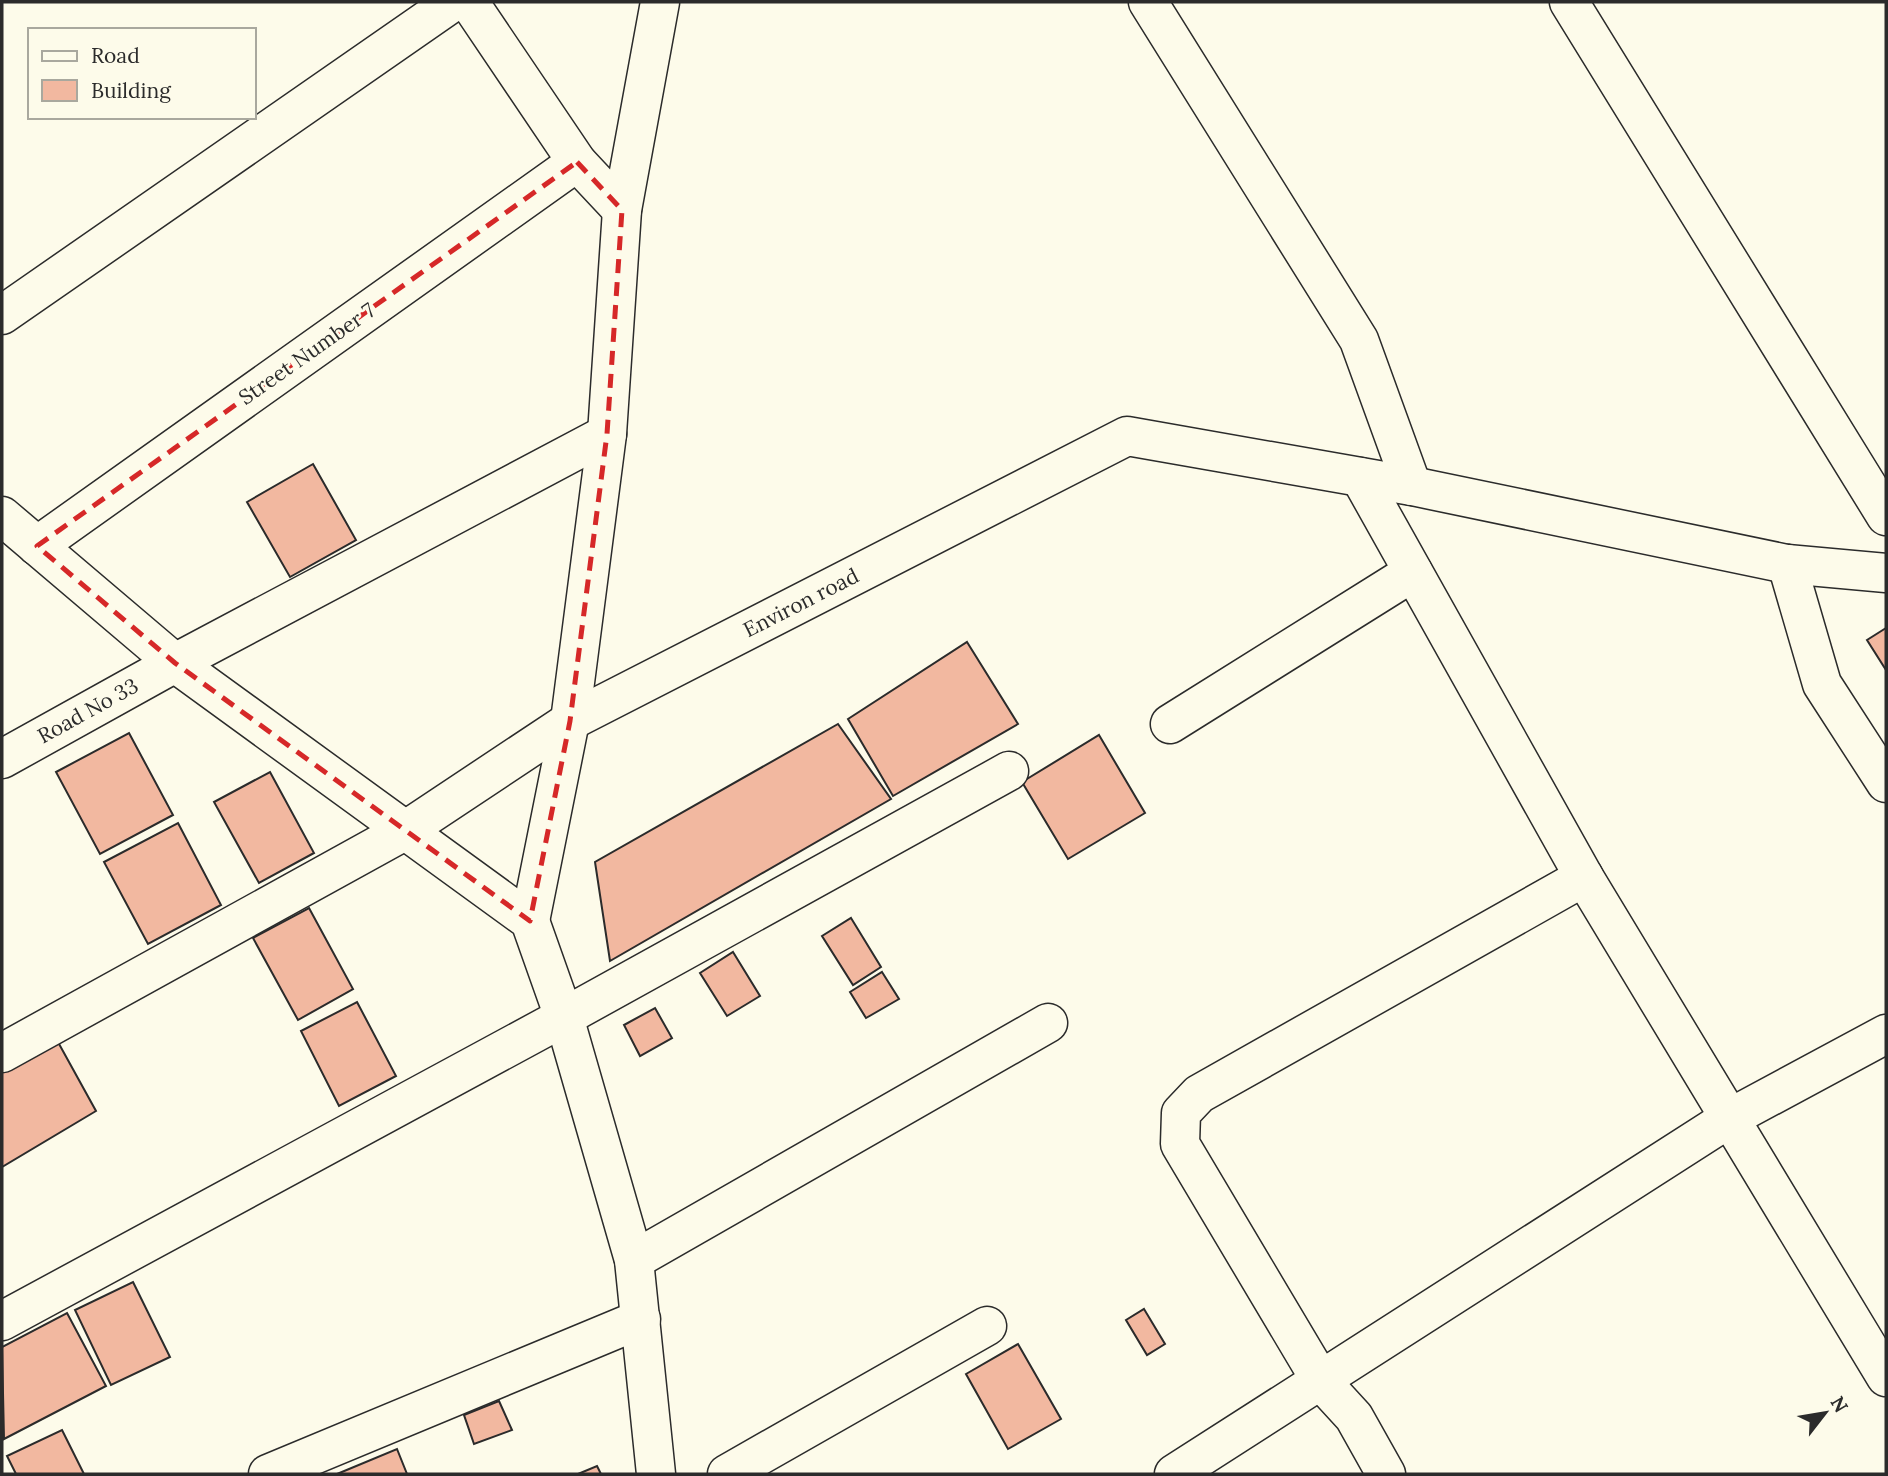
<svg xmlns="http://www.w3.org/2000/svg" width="1888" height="1476" viewBox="0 0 1888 1476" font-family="Lora,serif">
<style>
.building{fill:#f2b8a0;stroke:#2b2b2b;stroke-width:2}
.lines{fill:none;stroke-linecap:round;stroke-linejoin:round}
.minor-casing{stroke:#2b2b2b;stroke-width:41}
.minor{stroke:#fdfbea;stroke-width:38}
.marked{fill:none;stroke:#d62828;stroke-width:5;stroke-dasharray:14 9;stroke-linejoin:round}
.labels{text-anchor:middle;stroke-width:5;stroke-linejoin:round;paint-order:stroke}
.street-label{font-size:21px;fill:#2b2b2b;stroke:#fdfbea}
</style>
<rect width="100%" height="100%" fill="#fdfbea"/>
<g class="building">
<polygon points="313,464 356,540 290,577 247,502"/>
<polygon points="1886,628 1886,670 1867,640"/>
<polygon points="967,642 1018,724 893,796 848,719"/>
<polygon points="838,724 891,799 610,961 595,862"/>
<polygon points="129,733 173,815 100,854 56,772"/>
<polygon points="1099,735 1145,813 1068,859 1022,782"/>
<polygon points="270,772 314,853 259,883 214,802"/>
<polygon points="178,823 221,905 148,944 104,862"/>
<polygon points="309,908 353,989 298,1020 253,938"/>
<polygon points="851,918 881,967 853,985 822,936"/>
<polygon points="733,952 760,996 727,1016 700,973"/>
<polygon points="882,972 899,999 866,1018 850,992"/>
<polygon points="357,1002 396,1076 339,1106 301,1031"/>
<polygon points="655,1008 672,1038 640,1056 624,1025"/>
<polygon points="53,1033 96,1111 2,1167 2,1062"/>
<polygon points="133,1282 170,1357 111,1385 75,1310"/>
<polygon points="1144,1309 1165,1344 1147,1355 1126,1320"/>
<polygon points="67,1313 106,1386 4,1439 2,1347"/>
<polygon points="1018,1344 1061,1419 1008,1449 966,1374"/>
<polygon points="499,1401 512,1430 474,1444 464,1415"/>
<polygon points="62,1430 84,1474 16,1474 7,1456"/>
<polygon points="397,1449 407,1474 337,1474"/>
<polygon points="597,1466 601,1474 578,1474"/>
</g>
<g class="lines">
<defs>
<g id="minor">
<polyline points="469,2 577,162 622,210"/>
<polyline points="1148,2 1359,340 1412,486"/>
<polyline points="1569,2 1886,516"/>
<polyline points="2,315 453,2"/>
<polyline points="1360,477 1584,877 1886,1377"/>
<polyline points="2,516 175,663 530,921 564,1017 634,1260 656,1474"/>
<polyline points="37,546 577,162"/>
<polyline points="1787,564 1822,684 1886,783"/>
<polyline points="1170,724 1413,572"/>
<polyline points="2,759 175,663 607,434"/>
<polyline points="530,921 570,721 607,434 622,210 660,2"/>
<polyline points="2,1053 406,830 570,721 1127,436 1412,486 1787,564 1886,573"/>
<polyline points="634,1260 1048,1023"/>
<polyline points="2,1321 564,1017 1009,771"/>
<polyline points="268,1474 641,1319"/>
<polyline points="727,1474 987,1326"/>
<polyline points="1174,1474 1728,1119 1886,1034"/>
<polyline points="1386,1474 1354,1417 1321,1381 1180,1144 1181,1113 1199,1094 1584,877"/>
</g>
</defs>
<use href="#minor" class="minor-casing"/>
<use href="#minor" class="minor"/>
</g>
<path class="marked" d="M577,162l45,48 -15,224 -37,287 -40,200 -355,-258 -138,-117z"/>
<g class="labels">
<g class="street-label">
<text transform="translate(307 354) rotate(-35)" y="7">Street Number 7</text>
<text transform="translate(801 603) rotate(-27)" y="7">Environ road</text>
<text transform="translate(88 711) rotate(-29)" y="7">Road No 33</text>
</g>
</g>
<rect width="1888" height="1476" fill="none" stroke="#2b2b2b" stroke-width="7"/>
<rect x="28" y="28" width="228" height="91" fill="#fdfbea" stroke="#a9a89e" stroke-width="2"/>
<rect x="42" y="51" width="35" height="10" fill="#fdfbea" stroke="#a9a89e" stroke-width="2"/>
<text x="91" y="63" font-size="21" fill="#2b2b2b">Road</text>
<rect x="42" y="80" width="35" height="21" fill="#f2b8a0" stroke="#a9a89e" stroke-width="2"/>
<text x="91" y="98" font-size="21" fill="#2b2b2b">Building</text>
<g transform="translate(1825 1413) rotate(59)" stroke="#fdfbea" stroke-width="5" paint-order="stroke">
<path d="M0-5L12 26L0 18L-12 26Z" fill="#2b2b2b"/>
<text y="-10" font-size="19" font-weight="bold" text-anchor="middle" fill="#2b2b2b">N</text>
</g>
</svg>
